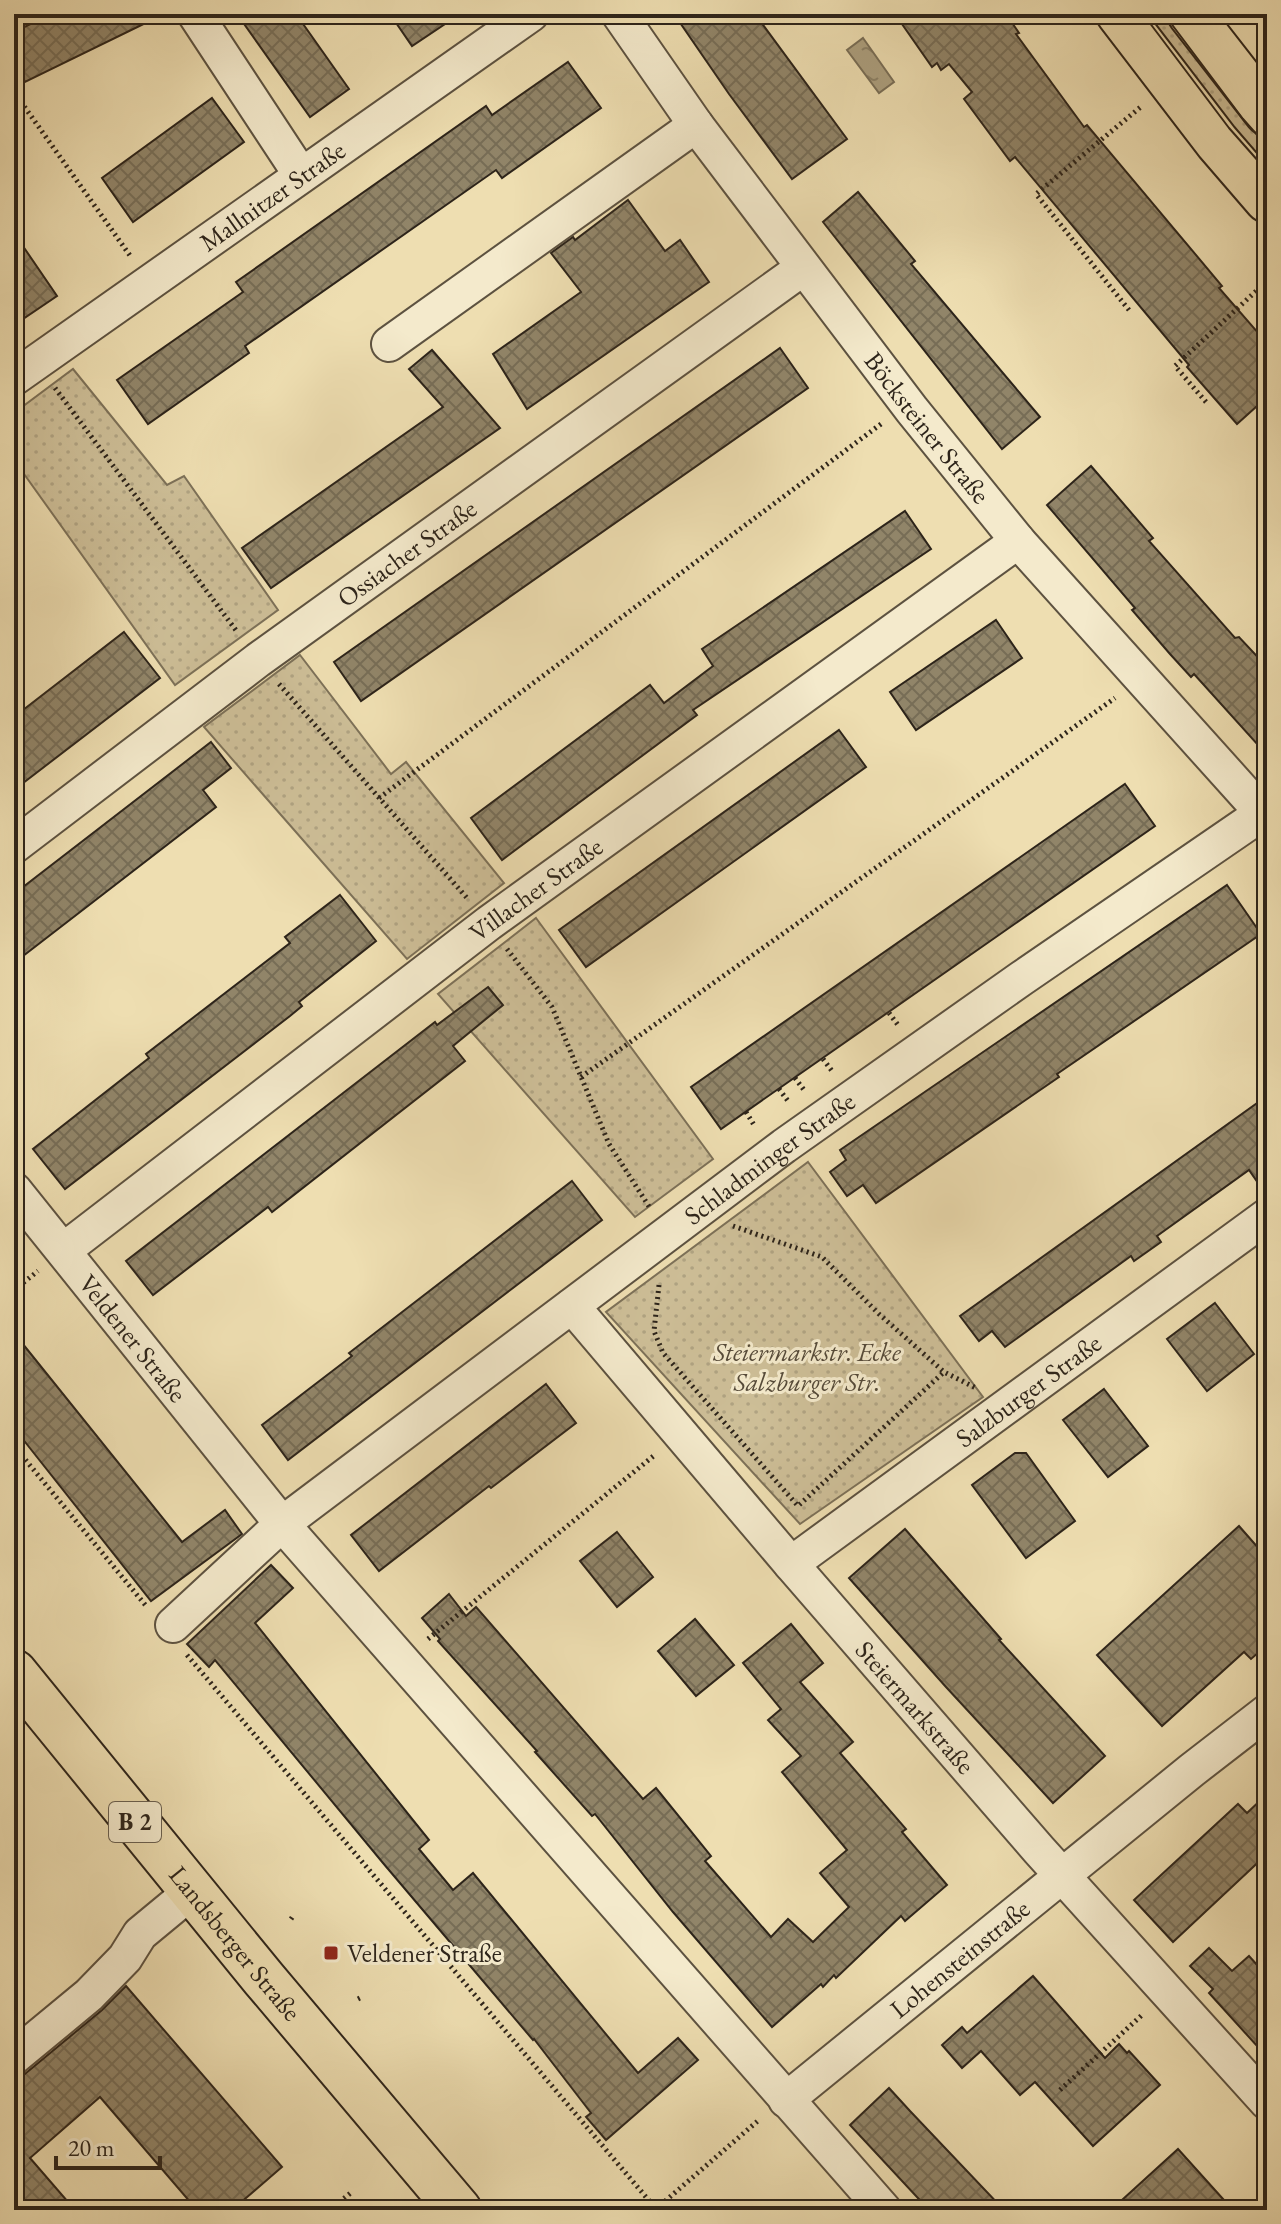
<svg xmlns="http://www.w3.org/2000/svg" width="1281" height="2224" viewBox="0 0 1281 2224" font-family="'EB Garamond',serif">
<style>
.grass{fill:url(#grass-dots);stroke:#7d7158;stroke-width:2}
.water{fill:url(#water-ripples);stroke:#796e56;stroke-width:2}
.building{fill:url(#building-cross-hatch);stroke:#2d241a;stroke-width:2}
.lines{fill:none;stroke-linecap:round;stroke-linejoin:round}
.minor-casing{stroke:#5d5240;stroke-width:38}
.major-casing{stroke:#2d241a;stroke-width:48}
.path{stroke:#2d241a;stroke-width:5;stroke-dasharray:2 4;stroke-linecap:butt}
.minor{stroke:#f4eacc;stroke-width:34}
.major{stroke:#eedeb1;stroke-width:44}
.tram{stroke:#2d241a;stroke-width:2}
.poi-dot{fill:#8f2418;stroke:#f4eacc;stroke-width:3}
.labels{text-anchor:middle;stroke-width:6;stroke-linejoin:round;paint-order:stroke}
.shield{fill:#f4eacc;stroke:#695f4f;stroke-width:2}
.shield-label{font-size:24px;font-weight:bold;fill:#2d241a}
.street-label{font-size:26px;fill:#2d241a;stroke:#f4eacc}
.park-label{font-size:26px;font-style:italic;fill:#554a39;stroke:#f4eacc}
.poi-label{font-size:26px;fill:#2d241a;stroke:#f4eacc;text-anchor:start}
</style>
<defs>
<pattern id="grass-dots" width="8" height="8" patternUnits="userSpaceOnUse" patternTransform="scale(2)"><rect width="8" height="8" fill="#cdbe97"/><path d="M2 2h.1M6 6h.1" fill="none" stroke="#b0a382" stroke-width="1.8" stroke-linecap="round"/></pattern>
<pattern id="water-ripples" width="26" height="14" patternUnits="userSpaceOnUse" patternTransform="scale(2)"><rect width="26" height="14" fill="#ac9f7e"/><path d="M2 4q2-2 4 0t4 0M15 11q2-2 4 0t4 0" fill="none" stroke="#8c8166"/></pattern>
<pattern id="building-cross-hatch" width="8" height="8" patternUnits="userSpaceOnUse" patternTransform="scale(2)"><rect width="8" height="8" fill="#918569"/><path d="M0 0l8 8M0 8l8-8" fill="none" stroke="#776d56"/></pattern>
</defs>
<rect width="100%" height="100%" fill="#eedeb1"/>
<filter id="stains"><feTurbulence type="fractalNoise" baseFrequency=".0025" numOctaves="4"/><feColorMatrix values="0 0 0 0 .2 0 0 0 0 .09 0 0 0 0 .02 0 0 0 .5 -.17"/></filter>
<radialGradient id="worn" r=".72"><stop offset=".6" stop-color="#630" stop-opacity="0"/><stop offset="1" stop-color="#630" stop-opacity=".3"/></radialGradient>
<g class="grass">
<polygon points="1135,14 1178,14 1267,129 1267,184"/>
<polygon points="73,369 167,485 184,476 278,610 175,685 14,460 14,413"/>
<polygon points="300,655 391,774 406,762 504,883 407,959 204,727"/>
<polygon points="536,918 713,1159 635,1217 438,994"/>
<polygon points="808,1162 983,1397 800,1524 606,1312"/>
</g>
<polygon class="water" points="863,38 894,82 879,93 847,50"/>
<g class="building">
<polygon points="51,14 164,14 25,82 14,58 14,32"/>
<polygon points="237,14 296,14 349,89 310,117"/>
<polygon points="390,14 460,14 412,46"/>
<polygon points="674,14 755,14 847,139 792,179 729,94"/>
<polygon points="895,14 1006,14 1019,33 1016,34 1084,127 1087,125 1222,286 1219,288 1267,343 1267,397 1237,424 1187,367 1189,365 1015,157 1010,161 964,99 972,92 949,64 941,70 937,63 932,67"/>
<polygon points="568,62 601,108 502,178 496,170 245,346 249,353 148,424 117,380 243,292 236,282 486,106 492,115"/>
<polygon points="212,98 244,142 133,222 102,178"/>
<polygon points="858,192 915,261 911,264 1040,417 1002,449 823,222"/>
<polygon points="628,200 665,251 680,240 709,282 527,409 493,354 581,292 551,253 573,237 575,240"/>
<polygon points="14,233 57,296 14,325"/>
<polygon points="780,348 808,388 361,701 334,662"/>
<polygon points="432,350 500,428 271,588 242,548 443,407 409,369"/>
<polygon points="1091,466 1153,538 1149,541 1235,638 1239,637 1267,667 1267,755 1194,674 1191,677 1170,654 1132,610 1135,608 1047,505"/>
<polygon points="905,511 931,549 693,710 697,715 502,860 471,818 650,685 664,703 713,666 702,649"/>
<polygon points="996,620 1022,658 916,730 890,692"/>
<polygon points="124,632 160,678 14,790 14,717"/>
<polygon points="839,730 866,767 586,967 559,930"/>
<polygon points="211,742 231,768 203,790 216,807 14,963 14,894"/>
<polygon points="1125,784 1155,826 721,1129 691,1087"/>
<polygon points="1227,885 1261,934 1057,1074 1059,1077 876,1203 863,1185 847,1196 830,1172 846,1160 840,1150"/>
<polygon points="340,895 376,941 299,1002 302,1006 290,1016 65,1189 33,1149 149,1058 146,1054 290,943 285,937"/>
<polygon points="488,987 503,1005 453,1046 465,1061 272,1212 268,1207 153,1295 126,1261 435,1022 437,1025"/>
<polygon points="1267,1096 1267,1196 1249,1170 1157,1236 1161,1242 1134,1261 1131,1256 1005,1347 992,1331 979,1341 960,1316"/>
<polygon points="572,1181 602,1220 288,1460 262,1425 352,1356 349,1353"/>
<polygon points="1215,1303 1254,1354 1207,1391 1167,1339"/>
<polygon points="14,1333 182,1542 225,1510 242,1534 151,1601 14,1428"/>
<polygon points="546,1384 576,1423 491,1488 489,1486 379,1571 351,1535"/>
<polygon points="1104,1389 1148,1446 1108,1477 1063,1420"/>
<polygon points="1015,1453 1026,1453 1075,1521 1026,1558 972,1485"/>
<polygon points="1239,1526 1267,1558 1267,1645 1251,1659 1244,1652 1162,1726 1097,1655"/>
<polygon points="905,1529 1001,1639 999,1640 1105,1756 1053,1803 946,1687 849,1578"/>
<polygon points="617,1532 653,1577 617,1607 580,1561"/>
<polygon points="271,1565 293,1588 255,1623 429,1840 419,1849 453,1890 473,1873 638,2073 678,2038 698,2060 606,2140 586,2117 591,2113 534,2039 533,2040 383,1863 215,1660 209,1667 187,1644"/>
<polygon points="449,1594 466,1616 476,1607 643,1799 656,1788 711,1856 705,1861 771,1937 788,1919 813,1942 849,1907 820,1873 847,1850 782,1772 801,1756 768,1720 781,1709 743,1663 791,1624 823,1663 800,1682 853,1742 840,1753 906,1829 902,1832 947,1885 905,1921 901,1916 836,1978 834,1975 823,1987 821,1984 772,2027 673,1912 595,1814 592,1816 535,1752 537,1751 438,1641 440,1639 422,1618"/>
<polygon points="695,1619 734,1665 696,1696 658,1651"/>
<polygon points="1267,1794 1267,1854 1173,1942 1134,1900 1238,1804 1247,1813"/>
<polygon points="1209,1948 1232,1971 1249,1956 1267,1976 1267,2057 1209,1993 1213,1989 1190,1966"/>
<polygon points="1033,1976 1105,2058 1119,2044 1127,2053 1129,2051 1160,2085 1093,2146 1035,2082 1020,2095 981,2051 962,2068 942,2045 962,2027 967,2033"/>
<polygon points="126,1986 282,2167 232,2210 197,2210 100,2097 30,2158 75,2210 14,2210 14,2083 102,2010"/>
<polygon points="889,2088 910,2111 1004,2210 929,2210 850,2125"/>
<polygon points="1178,2149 1233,2210 1111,2210"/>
</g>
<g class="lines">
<defs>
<g id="minor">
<polyline points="195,14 301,175"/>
<path id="s1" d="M619,14l77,111 216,285 106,131 249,277"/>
<polyline points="389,344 696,125"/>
<path id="s2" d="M14,378l517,-364"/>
<path id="s3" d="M14,846l244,-186 545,-392"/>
<path id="s4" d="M14,1190l268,334 602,686"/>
<path id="s5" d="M64,1250l425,-327 529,-382"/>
<path id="s6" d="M572,1306l219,258 248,286 228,252"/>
<path id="s7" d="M791,1564l476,-348"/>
<path id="s8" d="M173,1625l109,-101 502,-378 238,-168 245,-168"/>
<polyline points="14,2057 89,1995 125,1958 140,1934 192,1891"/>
<path id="s9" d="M786,2100l406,-330 75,-58"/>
</g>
<g id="major">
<polyline points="1119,14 1217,142 1267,200"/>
<polyline points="1190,14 1267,113"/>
<path id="s10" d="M14,1672l250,307 195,231"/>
</g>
</defs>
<use href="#minor" class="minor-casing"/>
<use href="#major" class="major-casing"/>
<g class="path">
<polyline points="17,14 20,14"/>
<polyline points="14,92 131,257"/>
<polyline points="1258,238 1267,249"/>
<polyline points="1129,310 1036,194 1143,105"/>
<polyline points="55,388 238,633"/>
<polyline points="1206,402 1175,366 1267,281"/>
<polyline points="279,684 468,899"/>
<polyline points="379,798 881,424"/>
<polyline points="507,949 552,1007 609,1144 650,1208"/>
<polyline points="889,1013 898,1025"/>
<polyline points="823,1059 832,1071"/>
<polyline points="581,1077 1115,698"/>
<polyline points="795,1078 804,1090"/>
<polyline points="779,1089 788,1101"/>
<polyline points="746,1112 754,1125"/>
<polyline points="733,1226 822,1257 879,1314 944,1372 976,1388"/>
<polyline points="659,1285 654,1331 663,1353 798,1506 944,1372"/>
<polyline points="14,1290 38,1271"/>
<polyline points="14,1446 147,1607"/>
<polyline points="428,1639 656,1454"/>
<polyline points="187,1655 657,2210"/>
<polyline points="291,1919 293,1916"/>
<polyline points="358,1999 360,1998"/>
<polyline points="1060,2090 1142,2015"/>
<polyline points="656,2209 760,2119"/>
<polyline points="330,2210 353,2191"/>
</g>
<use href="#minor" class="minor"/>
<use href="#major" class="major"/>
<g class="tram">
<polyline points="1143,14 1229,128 1267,171"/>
<polyline points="1164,14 1243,119 1267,146"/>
</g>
</g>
<rect class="poi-dot" x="323" y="1945" width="16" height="16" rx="4"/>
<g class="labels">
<rect class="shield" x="109" y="1802" width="52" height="40" rx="6"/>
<g class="shield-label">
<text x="135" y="1830">B 2</text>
</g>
<g class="street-label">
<text dy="9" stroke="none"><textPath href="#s2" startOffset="316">Mallnitzer Straße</textPath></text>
<text dy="9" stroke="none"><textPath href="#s1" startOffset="516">Böcksteiner Straße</textPath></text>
<text dy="9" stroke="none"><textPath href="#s3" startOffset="490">Ossiacher Straße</textPath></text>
<text dy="9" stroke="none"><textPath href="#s5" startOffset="594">Villacher Straße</textPath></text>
<text dy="9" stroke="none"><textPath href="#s8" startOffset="758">Schladminger Straße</textPath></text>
<text dy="9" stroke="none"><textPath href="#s4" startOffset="190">Veldener Straße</textPath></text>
<text dy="9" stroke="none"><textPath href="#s7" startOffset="294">Salzburger Straße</textPath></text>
<text dy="9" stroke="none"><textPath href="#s6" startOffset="528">Steiermarkstraße</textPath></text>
<text dy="9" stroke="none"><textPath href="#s10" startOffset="350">Landsberger Straße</textPath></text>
<text dy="9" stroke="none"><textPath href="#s9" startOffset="224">Lohensteinstraße</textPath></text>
</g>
<g class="park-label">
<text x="807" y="1361">Steiermarkstr. Ecke<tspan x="807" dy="30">Salzburger Str.</tspan></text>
</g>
<g class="poi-label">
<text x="347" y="1962">Veldener Straße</text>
</g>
</g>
<rect width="1281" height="2224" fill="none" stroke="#eedeb1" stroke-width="48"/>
<rect x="16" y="16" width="1249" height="2192" fill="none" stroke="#2d241a" stroke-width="4"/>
<rect x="24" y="24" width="1233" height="2176" fill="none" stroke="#2d241a" stroke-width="2"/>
<path d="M56 2156v12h104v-12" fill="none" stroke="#2d241a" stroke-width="4"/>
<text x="68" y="2156" font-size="24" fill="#2d241a" stroke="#f4eacc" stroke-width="6" paint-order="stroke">20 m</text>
<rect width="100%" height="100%" filter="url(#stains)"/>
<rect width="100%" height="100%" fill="url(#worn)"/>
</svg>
